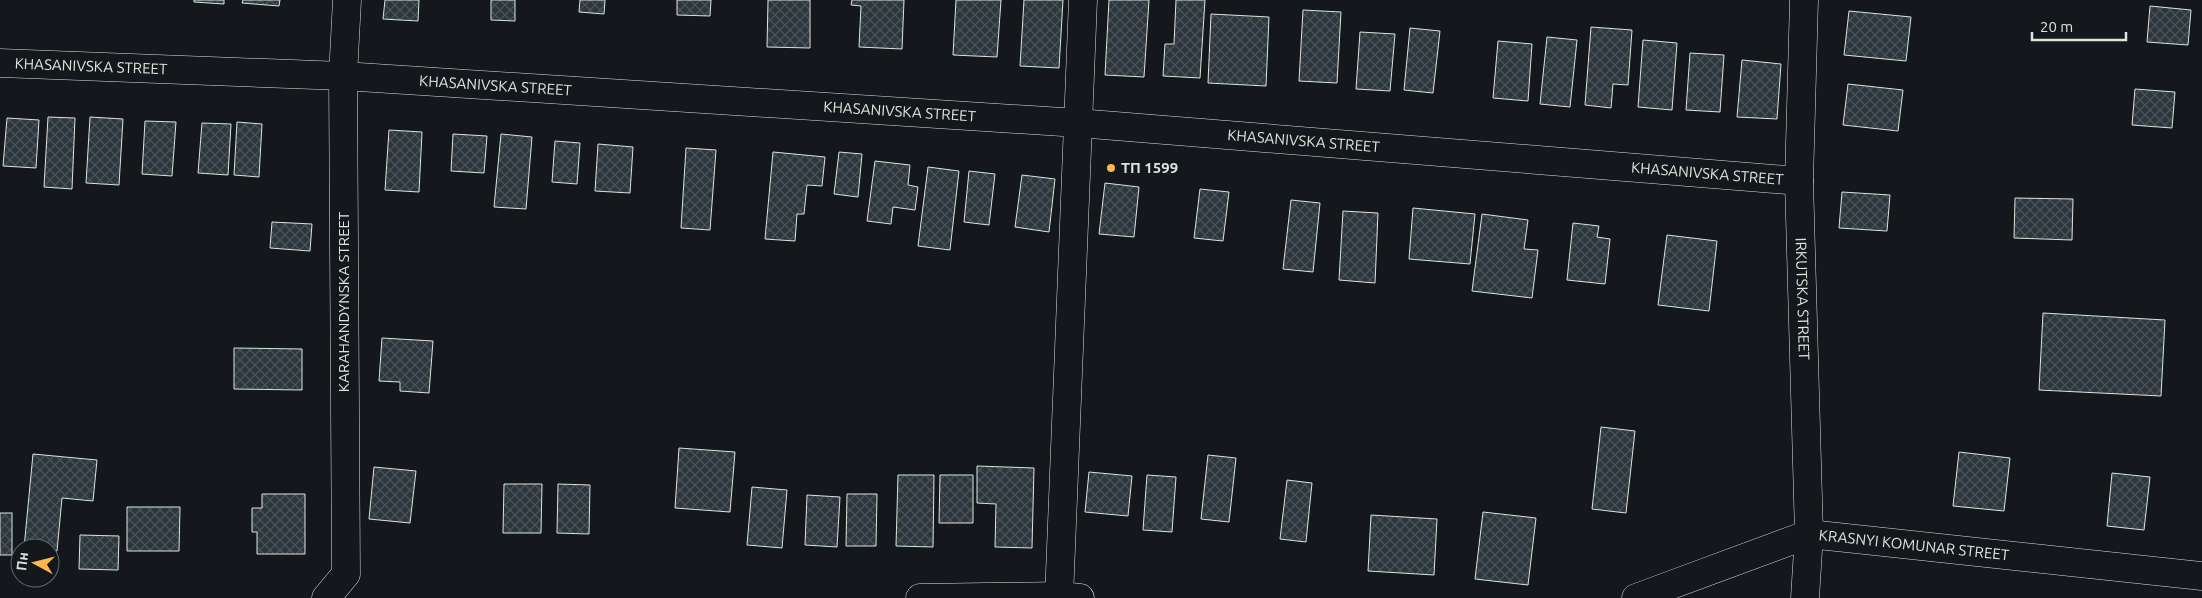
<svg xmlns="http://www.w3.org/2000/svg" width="2202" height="598" viewBox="0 0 2202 598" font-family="Ubuntu,sans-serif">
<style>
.building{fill:url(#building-cross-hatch);stroke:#d8e6dc}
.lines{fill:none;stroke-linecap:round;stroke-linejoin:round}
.minor-casing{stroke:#d8e6dc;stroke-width:29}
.minor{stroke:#14181c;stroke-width:28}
.poi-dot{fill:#ffb74d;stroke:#14181c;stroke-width:2}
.labels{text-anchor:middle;stroke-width:4;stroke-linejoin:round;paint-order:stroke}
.street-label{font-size:15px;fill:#d8e6dc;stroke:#14181c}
.poi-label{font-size:15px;font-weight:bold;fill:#d8e6dc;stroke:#14181c;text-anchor:start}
</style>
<defs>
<pattern id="building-cross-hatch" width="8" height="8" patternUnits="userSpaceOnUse" patternTransform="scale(1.25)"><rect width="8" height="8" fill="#2c363c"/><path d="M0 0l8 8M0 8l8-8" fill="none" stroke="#4a5358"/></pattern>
</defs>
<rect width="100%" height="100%" fill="#14181c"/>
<g class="building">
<polygon points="194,0 224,0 224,4 194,2"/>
<polygon points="243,0 280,0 279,6 242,3"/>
<polygon points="385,0 419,0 418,21 383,19"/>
<polygon points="491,0 515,0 515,21 491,20"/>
<polygon points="580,0 605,0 604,14 579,12"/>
<polygon points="677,0 711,0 710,16 677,15"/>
<polygon points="768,0 810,0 810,48 767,47"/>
<polygon points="852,0 904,0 902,49 859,47 861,6 851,5"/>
<polygon points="956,0 1001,0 997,57 953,55"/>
<polygon points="1024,0 1063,0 1059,68 1020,66"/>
<polygon points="1109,0 1149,0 1144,77 1105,75"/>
<polygon points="1176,0 1205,0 1200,78 1163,76 1165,44 1174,44"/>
<polygon points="2150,6 2191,10 2188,45 2147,42"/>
<polygon points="1303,10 1341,12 1337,83 1299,81"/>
<polygon points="1849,11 1911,17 1906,61 1844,55"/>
<polygon points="1211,14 1269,17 1266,86 1208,83"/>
<polygon points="1591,27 1632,30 1628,85 1613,84 1611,108 1585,105"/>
<polygon points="1410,28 1440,31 1433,93 1404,90"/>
<polygon points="1360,32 1395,34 1390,91 1356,89"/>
<polygon points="1547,37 1577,40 1570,107 1540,104"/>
<polygon points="1643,40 1677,43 1672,110 1638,107"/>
<polygon points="1498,41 1532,44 1528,101 1493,98"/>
<polygon points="1690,53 1724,55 1720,112 1686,110"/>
<polygon points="1742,60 1781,64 1777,119 1737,117"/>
<polygon points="1848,84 1903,90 1898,131 1843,125"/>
<polygon points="2135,89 2175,92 2172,128 2132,125"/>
<polygon points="48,117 75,118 72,189 44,187"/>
<polygon points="90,117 123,119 119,185 86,183"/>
<polygon points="7,118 39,120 36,168 3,166"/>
<polygon points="145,121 176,122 172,176 142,174"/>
<polygon points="237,122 262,124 259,177 234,175"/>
<polygon points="202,123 231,124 228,175 198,173"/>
<polygon points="389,130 422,132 419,192 385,190"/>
<polygon points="453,134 487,136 484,173 451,171"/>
<polygon points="501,134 532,137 526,209 494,207"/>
<polygon points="555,141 580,143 577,184 552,182"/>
<polygon points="598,144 633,147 630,193 595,191"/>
<polygon points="686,148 716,150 710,230 681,228"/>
<polygon points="773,152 825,157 822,186 807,185 804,214 797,214 795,241 765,239"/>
<polygon points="839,152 862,154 858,197 834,194"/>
<polygon points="875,161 910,165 908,185 918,187 915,210 893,207 891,224 867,221"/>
<polygon points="928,167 959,171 950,250 918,246"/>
<polygon points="969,171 995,174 989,225 964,222"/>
<polygon points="1022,175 1055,179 1049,232 1015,227"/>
<polygon points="1105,183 1139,187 1134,237 1099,234"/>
<polygon points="1200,189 1229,192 1223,241 1194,238"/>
<polygon points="1842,192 1890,195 1887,231 1839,228"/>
<polygon points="2015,198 2073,199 2072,240 2014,238"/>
<polygon points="1291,200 1320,203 1313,272 1283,269"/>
<polygon points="1413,208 1475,214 1470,264 1409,259"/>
<polygon points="1343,211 1378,213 1375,283 1339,280"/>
<polygon points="1482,214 1528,220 1524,249 1538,250 1532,298 1472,291"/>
<polygon points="272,222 312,224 310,251 270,248"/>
<polygon points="1573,223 1599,226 1597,237 1610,239 1605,284 1567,280"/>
<polygon points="1667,235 1717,241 1709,311 1658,305"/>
<polygon points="2043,313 2165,320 2161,396 2039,390"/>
<polygon points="382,338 433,341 429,393 400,391 400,382 379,381"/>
<polygon points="234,348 302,349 302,390 234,389"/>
<polygon points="1601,427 1635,431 1626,513 1592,509"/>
<polygon points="679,448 735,452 730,512 675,508"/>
<polygon points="1959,452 2010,458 2004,511 1953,506"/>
<polygon points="33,454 97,460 93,501 62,498 57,551 50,551 50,548 24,548"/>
<polygon points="1208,455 1236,458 1229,522 1201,519"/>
<polygon points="977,466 1034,468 1032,548 995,547 996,504 977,503"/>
<polygon points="374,467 416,471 410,523 369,519"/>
<polygon points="1089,472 1132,476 1128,516 1085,512"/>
<polygon points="2112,473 2150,477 2144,530 2107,526"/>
<polygon points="898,475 934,475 933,547 896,546"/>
<polygon points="940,475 973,475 973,523 939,523"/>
<polygon points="1147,475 1176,477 1172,532 1143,530"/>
<polygon points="1287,480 1312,483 1306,542 1280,539"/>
<polygon points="504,484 542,484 541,533 503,533"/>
<polygon points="558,484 590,485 589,534 557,533"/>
<polygon points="752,487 787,490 782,548 747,545"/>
<polygon points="262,494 305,494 305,554 257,554 257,532 252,532 252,508 262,508"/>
<polygon points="847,494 877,494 876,546 846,546"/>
<polygon points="807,495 840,497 837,547 805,545"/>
<polygon points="127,507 180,507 179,551 127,551"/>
<polygon points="1483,512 1536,518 1528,585 1475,579"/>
<rect x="0" y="513" width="12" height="42"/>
<polygon points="1371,515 1437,519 1434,575 1368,571"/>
<polygon points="80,535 119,536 118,570 79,569"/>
</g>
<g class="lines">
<defs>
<g id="minor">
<path id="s1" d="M1804,0l-5,181 10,353 -4,64"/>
<path id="s2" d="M0,63l343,13 735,47 721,58"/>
<polyline points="326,598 346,574 343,76 347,0"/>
<polyline points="920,598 1060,596 1080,598"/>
<polyline points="1059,598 1083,0"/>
<path id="s3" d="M1636,598l173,-64 393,42"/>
</g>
</defs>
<use href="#minor" class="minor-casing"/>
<use href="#minor" class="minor"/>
</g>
<circle class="poi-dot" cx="1111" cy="168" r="5"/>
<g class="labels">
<g class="street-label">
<text dy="5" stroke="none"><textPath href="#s2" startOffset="91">KHASANIVSKA STREET</textPath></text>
<text dy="5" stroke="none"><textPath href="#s2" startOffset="496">KHASANIVSKA STREET</textPath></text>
<text dy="5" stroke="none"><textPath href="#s2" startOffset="901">KHASANIVSKA STREET</textPath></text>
<text dy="5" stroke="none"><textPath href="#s2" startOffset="1306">KHASANIVSKA STREET</textPath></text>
<text dy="5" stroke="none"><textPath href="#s2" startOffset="1711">KHASANIVSKA STREET</textPath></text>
<text dy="5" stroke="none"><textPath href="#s1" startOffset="299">IRKUTSKA STREET</textPath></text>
<text transform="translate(344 302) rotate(-90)" y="5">KARAHANDYNSKA STREET</text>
<text dy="5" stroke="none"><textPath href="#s3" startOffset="290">KRASNYI KOMUNAR STREET</textPath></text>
</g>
<g class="poi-label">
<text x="1121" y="173">ТП 1599</text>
</g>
</g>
<g transform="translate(35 563) rotate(277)"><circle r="24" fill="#14181c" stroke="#626a69"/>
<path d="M0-4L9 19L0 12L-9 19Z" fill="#ffb74d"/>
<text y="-8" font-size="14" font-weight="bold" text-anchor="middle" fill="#d8e6dc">Пн</text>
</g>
<path d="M2032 32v8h94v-8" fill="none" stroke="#d8e6dc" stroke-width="2.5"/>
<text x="2040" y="32" font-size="15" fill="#d8e6dc" stroke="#14181c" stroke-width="4" paint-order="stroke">20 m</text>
</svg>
